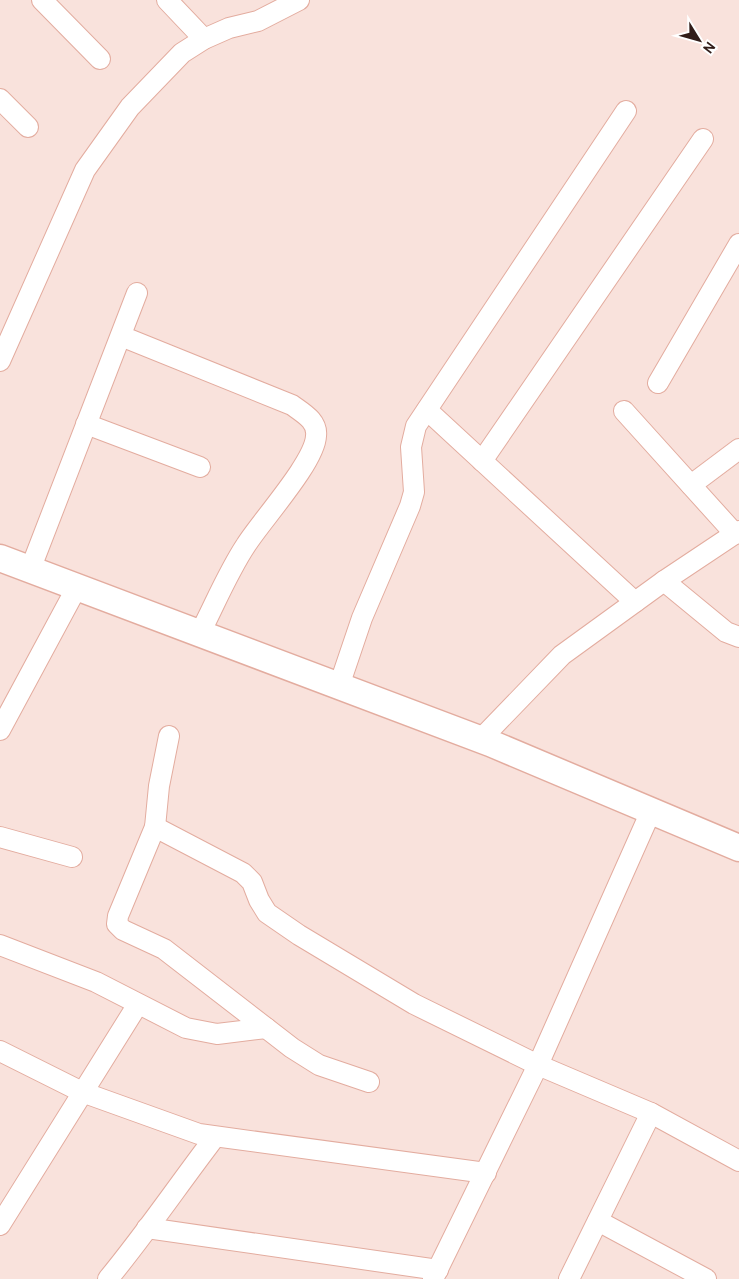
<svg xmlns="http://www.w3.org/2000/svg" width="739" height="1279" viewBox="0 0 739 1279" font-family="Cabin,sans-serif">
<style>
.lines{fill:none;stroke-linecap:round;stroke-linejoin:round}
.minor-casing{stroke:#e3ac9f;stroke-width:22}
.major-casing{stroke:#e3ac9f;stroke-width:29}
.minor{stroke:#fff;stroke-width:20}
.major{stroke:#fff;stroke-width:26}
</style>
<rect width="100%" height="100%" fill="#f9e2dc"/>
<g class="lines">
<defs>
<g id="minor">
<polyline points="42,0 100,59"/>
<polyline points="167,0 204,39"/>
<polyline points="0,99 28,127"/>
<path d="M121,336l171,69c11,8 26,16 24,31 -1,26 -55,85 -70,109 -18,27 -31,59 -46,88"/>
<polyline points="0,361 85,170 130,107 182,53 204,39 229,28 258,21 299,0"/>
<polyline points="658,383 739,244"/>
<polyline points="427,410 635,602"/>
<polyline points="624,411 735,534"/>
<polyline points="86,424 200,467"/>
<polyline points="482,461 703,139"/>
<polyline points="691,485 739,449"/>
<polyline points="30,570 137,293"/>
<polyline points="664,581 726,632 739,637"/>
<polyline points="339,686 362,618 410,506 414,492 411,447 416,426 626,111"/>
<polyline points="0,730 77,587"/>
<polyline points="169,736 159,786 155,827 118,916 117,924 123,930 164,949 292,1048 319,1065 369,1082"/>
<polyline points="481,739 562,655 664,581 739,531"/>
<polyline points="155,827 243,873 252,882 259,900 267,913 299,935 414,1004 538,1065 651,1113 739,1161"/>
<polyline points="0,837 72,857"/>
<polyline points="0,945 96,982 186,1028 217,1034 266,1028"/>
<polyline points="0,1051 82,1092 199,1134 486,1173"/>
<polyline points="598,1221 706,1279"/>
<polyline points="0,1225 138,1004"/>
<polyline points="147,1228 438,1270"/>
<path d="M108,1279c38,-46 71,-95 107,-142"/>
<polyline points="433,1279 538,1065 651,811"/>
<polyline points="569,1279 651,1113"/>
</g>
<polyline id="major" points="0,558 490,743 739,848"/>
</defs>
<use href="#minor" class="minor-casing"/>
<use href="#major" class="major-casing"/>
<use href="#minor" class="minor"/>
<use href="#major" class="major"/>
</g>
<g transform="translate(699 40) rotate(127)" stroke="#ffffff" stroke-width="4" paint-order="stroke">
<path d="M0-4L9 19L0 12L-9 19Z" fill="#321d19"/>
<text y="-8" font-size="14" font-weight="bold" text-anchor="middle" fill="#321d19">N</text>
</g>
</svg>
